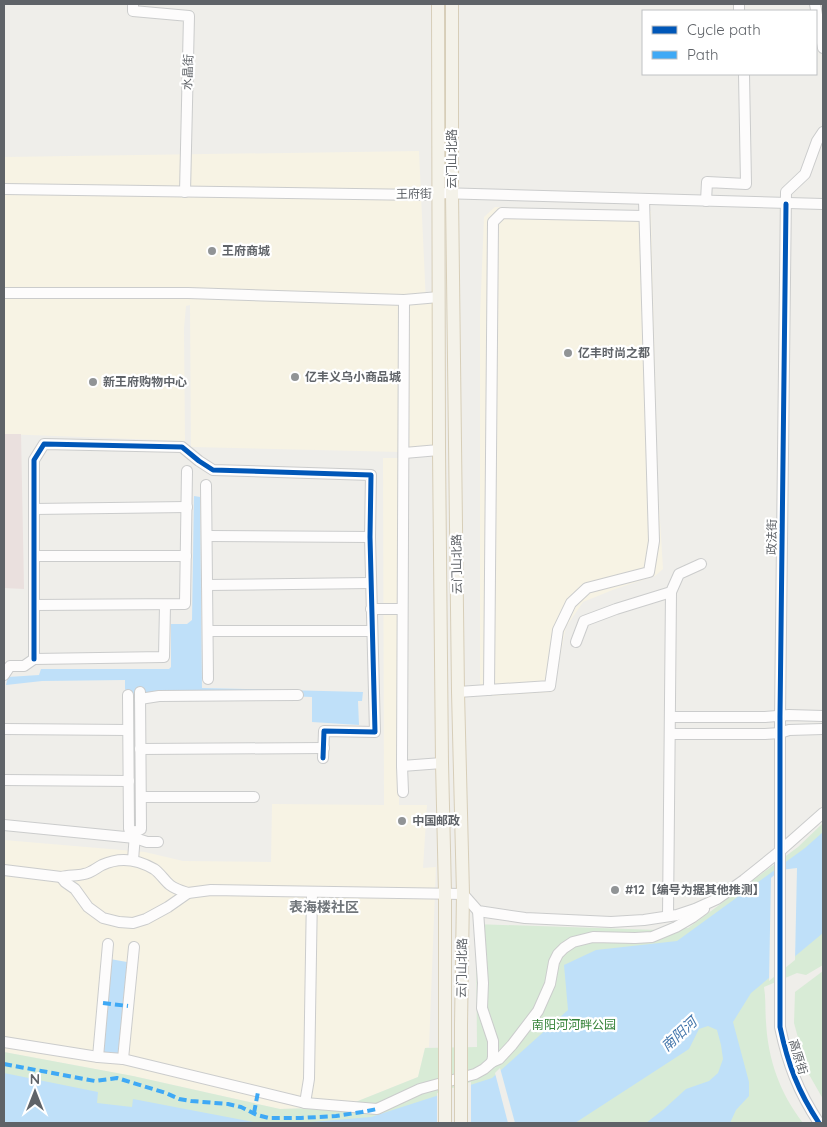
<svg xmlns="http://www.w3.org/2000/svg" width="827" height="1127" viewBox="0 0 827 1127" font-family="Quicksand,'Noto Sans SC',sans-serif">
<style>
.commercial{fill:#f7f3e4}
.medical{fill:#eae0de}
.green{fill:#d8ebd6}
.water{fill:#bfe0f9}
.pier{fill:#efeeea}
.lines{fill:none;stroke-linecap:round;stroke-linejoin:round}
.minor-casing{stroke:#cbcccc;stroke-width:12}
.major-casing{stroke:#d7ceb8;stroke-width:14}
.minor{stroke:#fdfcfc;stroke-width:10}
.major{stroke:#f4f2e9;stroke-width:12}
.major-bridge-casing{stroke:#d7ceb8;stroke-width:14;stroke-linecap:butt}
.major-bridge{stroke:#f4f2e9;stroke-width:12}
.quiet{stroke:#3fa9f5;stroke-width:4;stroke-dasharray:8 4;stroke-linecap:butt}
.cycleway-casing{stroke:#fff;stroke-width:8}
.cycleway{stroke:#0057b8;stroke-width:5}
.poi-dot{fill:#919496;stroke:#fff;stroke-width:2}
.labels{text-anchor:middle;stroke-width:4.5;stroke-linejoin:round;paint-order:stroke}
.street-label{font-size:12px;fill:#5f6368;stroke:#fff}
.poi-label{font-size:12px;font-weight:bold;fill:#5f6368;stroke:#fff;text-anchor:start}
.park-label{font-size:12px;fill:#348238;stroke:#fff}
.neighbourhood-label{font-size:14px;font-weight:bold;fill:#70757a;stroke:#fff}
.water-label{font-size:14px;font-style:italic;fill:#4174aa;stroke:#fff}
</style>
<rect width="100%" height="100%" fill="#efeeea"/>
<g class="commercial">
<polygon points="419,151 426,303 433,303 434,447 401,452 191,447 190,305 186,306 184,328 185,441 4,434 4,157"/>
<polygon points="495,207 651,211 658,487 663,569 655,576 615,589 583,602 566,627 553,692 493,696 480,686 480,317 484,217"/>
<polygon points="383,458 398,458 399,805 427,805 423,868 436,867 429,1047 425,1048 418,1077 343,1107 280,1109 133,1076 4,1052 4,840 145,852 183,861 271,862 272,804 384,805"/>
</g>
<polygon class="medical" points="4,434 21,434 24,589 4,588"/>
<g class="green">
<path d="M823,823v142l-17,10 -9,-2 -33,14c2,12 1,23 2,35 2,38 14,71 37,101h-799v-71l129,24 147,33 63,-2 75,-30 7,-29 52,-1 -1,-113 -2,-10 184,6 30,-2 110,-81z"/>
<polygon points="823,971 823,1099 807,1071 794,1023 795,992"/>
</g>
<g class="water">
<polygon points="194,496 200,497 202,688 363,692 362,701 358,701 359,725 312,722 312,697 154,691 136,696 137,826 134,828 133,699 125,689 125,680 42,681 6,685 8,677 39,675 41,669 169,669 171,667 171,624 187,624 192,620"/>
<polygon points="823,832 823,933 751,993 733,1022 749,1082 749,1096 736,1110 730,1123 646,1123 664,1109 686,1089 709,1081 718,1073 723,1059 721,1045 717,1030 708,1026 699,1029 689,1049 575,1123 299,1123 371,1117 492,1078 568,1010 564,965 596,950 677,941 805,848"/>
<polygon points="110,959 127,962 118,1055 102,1053"/>
<polygon points="4,1073 98,1092 97,1103 132,1107 133,1099 258,1123 4,1123"/>
</g>
<g class="pier">
<polygon points="797,868 795,960 769,981 771,878 780,870"/>
<polygon points="500,1068 515,1123 508,1123 495,1073"/>
<polygon points="471,1082 471,1123 437,1123 437,1093"/>
</g>
<g class="lines">
<defs>
<g id="minor">
<polyline points="133,4 133,11 189,16 185,192"/>
<polyline points="815,4 823,48"/>
<polyline points="739,11 739,4"/>
<polyline points="4,189 422,195 439,193 823,204"/>
<polyline points="706,201 707,182 746,184 744,74"/>
<polyline points="4,293 188,293 404,300 439,297"/>
<polyline points="404,453 439,450"/>
<polyline points="206,485 208,679"/>
<polyline points="34,509 187,507"/>
<polyline points="207,536 370,537"/>
<polyline points="34,556 186,556"/>
<polyline points="207,585 370,583"/>
<polyline points="34,605 185,604 187,471"/>
<polyline points="371,609 402,609"/>
<polyline points="208,631 372,631"/>
<polyline points="576,642 584,621 616,609 671,592 679,574 701,564"/>
<polyline points="34,659 34,460 44,444 182,447 199,461 213,470 371,475 370,537 375,732 324,731 323,758"/>
<polyline points="4,675 10,666 24,666 34,659 164,657 165,605"/>
<polyline points="489,690 493,222 502,213 644,216"/>
<polyline points="458,692 550,686 558,630 571,603 587,588 649,572 654,541 644,200"/>
<polyline points="128,695 129,829 135,832 141,829 140,692"/>
<polyline points="140,699 159,696 298,695"/>
<polyline points="671,717 765,717 789,715 823,716"/>
<polyline points="4,729 128,730"/>
<polyline points="670,734 765,734 780,733 789,730 823,729"/>
<polyline points="140,749 324,748"/>
<polyline points="402,766 442,763"/>
<polyline points="4,780 129,781"/>
<polyline points="403,792 402,766 404,300"/>
<polyline points="141,797 254,797"/>
<polyline points="4,825 135,838 147,842 158,842"/>
<polyline points="133,860 135,834"/>
<path d="M4,870l57,7c8,-2 16,-1 23,-3 7,-1 12,-6 18,-9 17,-8 35,-6 52,4 6,4 10,11 16,16 5,4 12,6 18,8"/>
<polyline points="61,877 65,882 75,889 88,907 103,918 119,922 133,923 146,919 168,907 188,893 211,890 463,894 478,911 525,918 611,922 644,920 677,915 695,909 717,899 744,880 780,851 823,813"/>
<polyline points="478,911 483,983 482,1008 493,1041 493,1057 492,1062"/>
<polyline points="668,916 671,592"/>
<polyline points="4,1042 98,1057 123,1059 305,1103 377,1109 420,1089 475,1074 484,1069 492,1062 499,1059 512,1045 538,1011 550,984 554,962 558,954 564,948 573,942 593,937 635,938 652,937 676,927 693,917 704,909"/>
<polyline points="98,1057 108,944"/>
<polyline points="123,1059 134,947"/>
<polyline points="305,1103 309,1079 312,892"/>
<path d="M819,1123c-21,-32 -31,-58 -39,-96v-310l6,-525 19,-18 12,-33 6,-9"/>
</g>
<g id="major">
<polyline points="438,4 439,450 442,763 445,893 445,1025"/>
<polyline points="452,4 452,194 458,692 463,894 461,1025"/>
</g>
</defs>
<use href="#minor" class="minor-casing"/>
<use href="#major" class="major-casing"/>
<use href="#minor" class="minor"/>
<use href="#major" class="major"/>
<defs>
<g id="major-bridge">
<polyline points="445,1025 445,1123"/>
<polyline points="461,1123 461,1025"/>
</g>
</defs>
<use href="#major-bridge" class="major-bridge-casing"/>
<use href="#major-bridge" class="major-bridge"/>
<g class="quiet">
<polyline points="103,1003 128,1006"/>
<polyline points="4,1064 95,1081 117,1078 166,1093 179,1099 191,1101 228,1104 241,1107 257,1115 269,1118 301,1118 336,1116 362,1112 377,1109"/>
<polyline points="254,1113 258,1092"/>
</g>
<defs>
<g id="cycleway">
<path d="M786,204l-6,513v310c8,38 18,64 39,96"/>
<polyline points="34,659 34,460 44,444 182,447 199,461 213,470 371,475 370,537 375,732 324,731 323,758"/>
</g>
</defs>
<use href="#cycleway" class="cycleway-casing"/>
<use href="#cycleway" class="cycleway"/>
</g>
<g class="poi-dot">
<circle cx="212" cy="251" r="5"/>
<circle cx="568" cy="353" r="5"/>
<circle cx="295" cy="377" r="5"/>
<circle cx="93" cy="382" r="5"/>
<circle cx="402" cy="821" r="5"/>
<circle cx="615" cy="890" r="5"/>
</g>
<g class="labels">
<g class="street-label">
<text transform="translate(188 72) rotate(-88)" y="4">水晶街</text>
<text transform="translate(452 159) rotate(-90)" y="4">云门山北路</text>
<text transform="translate(414 194) rotate(-1)" y="4">王府街</text>
<text transform="translate(772 537) rotate(-89)" y="4">政法街</text>
<text transform="translate(457 564) rotate(-91)" y="4">云门山北路</text>
<text transform="translate(462 968) rotate(-89)" y="4">云门山北路</text>
<text transform="translate(798 1057) rotate(73)" y="4">高原街</text>
</g>
<g class="poi-label">
<text x="222" y="255">王府商城</text>
<text x="578" y="357">亿丰时尚之都</text>
<text x="305" y="381">亿丰义乌小商品城</text>
<text x="103" y="386">新王府购物中心</text>
<text x="412" y="825">中国邮政</text>
<text x="625" y="894">#12【编号为据其他推测】</text>
</g>
<g class="park-label">
<text x="574" y="1029">南阳河河畔公园</text>
</g>
<g class="neighbourhood-label">
<text x="324" y="912">表海楼社区</text>
</g>
<g class="water-label">
<text transform="translate(679 1034) rotate(-43)" y="5">南阳河</text>
</g>
</g>
<rect width="827" height="1127" fill="none" stroke="#5f6368" stroke-width="10"/>
<rect x="642" y="10" width="175" height="65" fill="#ffffff" stroke="#bfc1c3"/>
<rect x="652" y="26" width="25" height="8" fill="#0057b8" stroke="#bfc1c3"/>
<text x="687" y="35" font-size="15" fill="#5f6368">Cycle path</text>
<rect x="652" y="51" width="25" height="8" fill="#3fa9f5" stroke="#bfc1c3"/>
<text x="687" y="60" font-size="15" fill="#5f6368">Path</text>
<g transform="translate(35 1092)" stroke="#ffffff" stroke-width="4" paint-order="stroke">
<path d="M0-4L9 19L0 12L-9 19Z" fill="#5f6368"/>
<text y="-8" font-size="14" font-weight="bold" text-anchor="middle" fill="#5f6368">N</text>
</g>
</svg>
